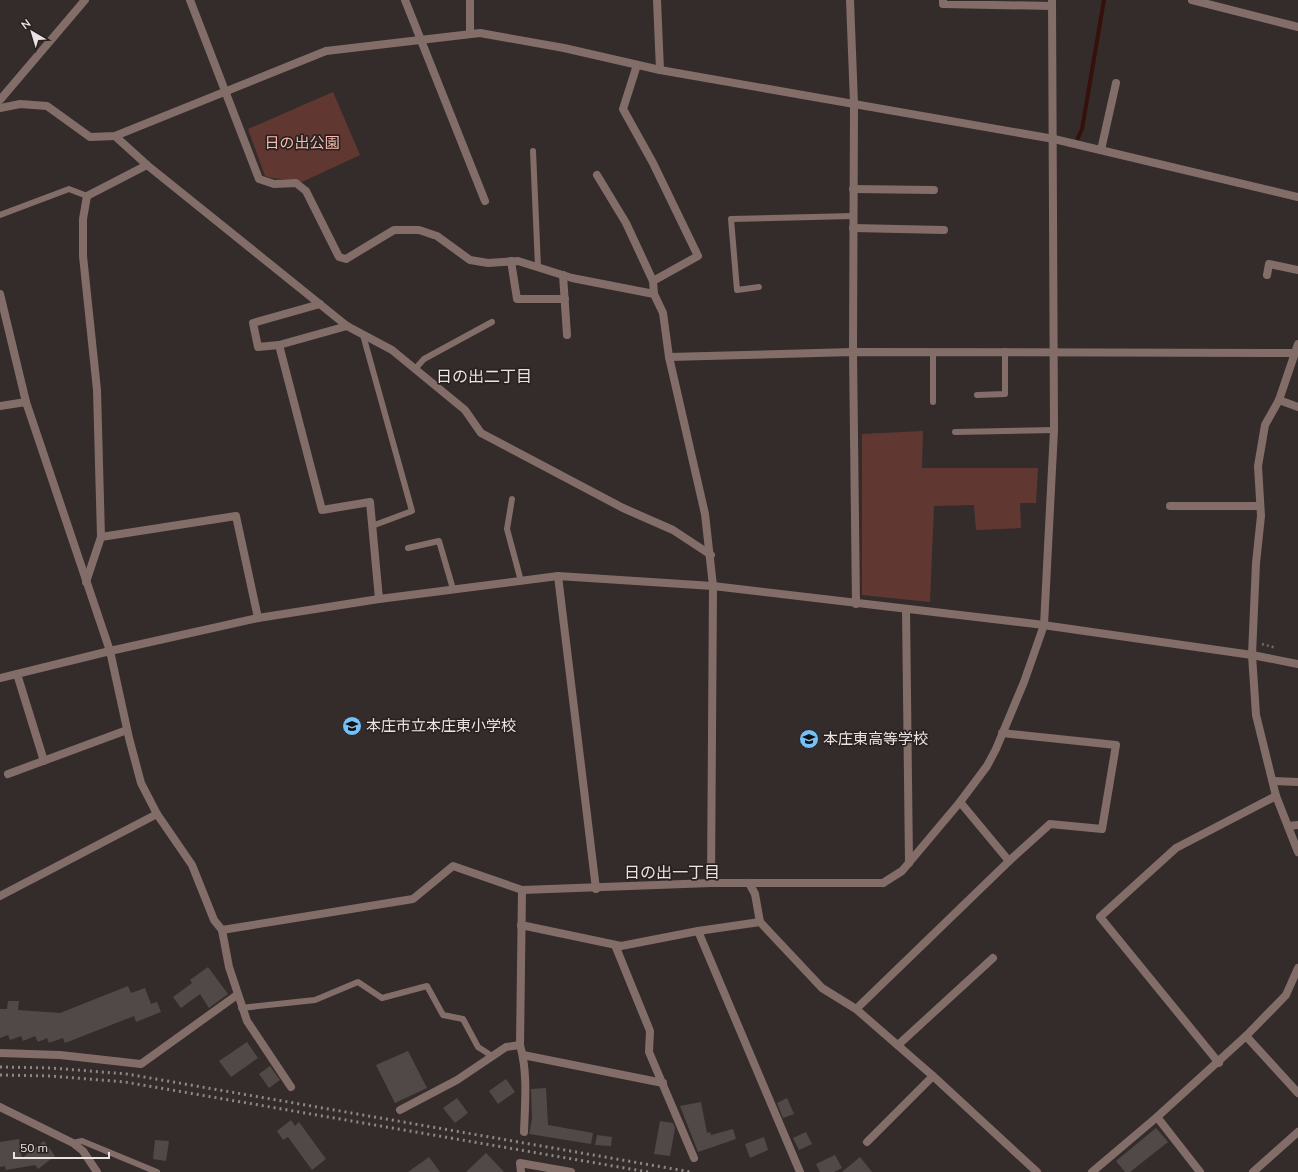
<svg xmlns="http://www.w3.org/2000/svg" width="1298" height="1172" viewBox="0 0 1298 1172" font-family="Mulish,'Noto Sans JP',sans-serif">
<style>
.green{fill:#613831}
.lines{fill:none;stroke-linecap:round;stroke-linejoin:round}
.stream{stroke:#36100a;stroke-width:4}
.building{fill:#514947}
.path{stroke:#726b6a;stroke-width:2.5;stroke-dasharray:2 3;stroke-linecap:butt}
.service{stroke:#826d69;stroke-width:6}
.minor{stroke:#826d69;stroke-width:8}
.tertiary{stroke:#826d69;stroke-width:8}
.rail{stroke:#8d8785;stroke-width:3;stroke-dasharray:2 4;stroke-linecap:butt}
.labels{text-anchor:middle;stroke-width:3.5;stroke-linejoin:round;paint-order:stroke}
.park-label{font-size:15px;fill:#f9bbaf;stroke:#2a2221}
.poi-label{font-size:15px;fill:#e9e4e3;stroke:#2a2221;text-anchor:start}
.neighbourhood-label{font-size:16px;fill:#e9e4e3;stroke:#2a2221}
</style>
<rect width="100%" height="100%" fill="#342c2a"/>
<g class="green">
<path d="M333,92l27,63 -58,27c-12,-5 -25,-1 -37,-6l-17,-47z"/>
<polygon points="923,431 922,468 1038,468 1036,503 1020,503 1021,528 976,530 974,505 934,506 930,602 862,595 862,434"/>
</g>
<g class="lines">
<polyline class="stream" points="1078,138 1082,129 1104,0"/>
</g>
<g class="building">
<polygon points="208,967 228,994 209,1008 200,994 181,1008 173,997 192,983 190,980"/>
<polygon points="128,986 131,993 145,988 151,1004 157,1002 161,1012 136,1022 134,1016 65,1043 63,1038 49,1043 47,1038 38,1042 35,1036 23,1041 21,1036 10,1040 8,1035 0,1038 0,1009 7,1009 8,1001 19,1001 18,1010 60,1013"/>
<polygon points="247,1042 258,1058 231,1077 219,1061"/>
<polygon points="408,1051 427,1088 395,1103 376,1065"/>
<polygon points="270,1066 280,1080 269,1088 259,1074"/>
<polygon points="506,1079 515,1092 498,1104 489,1091"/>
<polygon points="546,1088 548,1125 593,1133 591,1144 529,1134 532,1119 531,1089"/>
<polygon points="457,1098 468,1113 455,1123 443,1108"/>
<polygon points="787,1098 794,1114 783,1118 777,1103"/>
<polygon points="701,1102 707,1133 710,1132 711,1135 733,1129 736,1139 698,1152 680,1106"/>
<polygon points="291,1120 295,1126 299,1122 326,1159 312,1170 288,1137 283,1140 277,1131"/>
<polygon points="660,1121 673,1123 675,1128 670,1156 654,1154"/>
<polygon points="1156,1128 1168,1142 1130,1172 1125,1172 1116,1161"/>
<polygon points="806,1132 812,1144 799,1150 793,1138"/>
<polygon points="597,1135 612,1137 611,1146 595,1145"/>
<polygon points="764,1137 768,1150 750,1158 745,1144"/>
<polygon points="19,1139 22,1158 44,1141 55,1156 38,1169 35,1165 6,1170 5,1166 0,1167 0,1142"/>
<polygon points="155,1140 169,1141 166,1161 153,1159"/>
<polygon points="486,1153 504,1172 466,1172"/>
<polygon points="835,1155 842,1168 834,1172 820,1172 816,1164"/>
<polygon points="429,1157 440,1172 408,1172"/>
<polygon points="860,1157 872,1172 842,1172"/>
</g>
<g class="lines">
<polyline class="path" points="1262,644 1276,648"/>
<g class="service">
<polyline points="533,151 538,267"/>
<polyline points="0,215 69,189 87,196"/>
<polyline points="759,287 737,290 731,219 853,216"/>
<polyline points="363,335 412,511 372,526"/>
<polyline points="415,369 424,359 492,322"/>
<polyline points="977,395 1005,394 1005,351"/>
<polyline points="933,402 933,352"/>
<polyline points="955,432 1054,430"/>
<polyline points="512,499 507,529 521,581"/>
<polyline points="408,548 439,541 453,589"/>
<polyline points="241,1008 315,1000 358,982 382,998 427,986 443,1015 463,1019 478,1047 492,1056"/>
<polyline points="73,1143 82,1141 157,1172"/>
</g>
<g class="minor">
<polyline points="190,0 259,179 274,184 296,183 306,191 339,257 346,259 394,230 419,230 437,236 470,260 488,263 518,261 572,278 654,294"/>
<polyline points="405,0 485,201"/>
<polyline points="470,0 470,34"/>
<polyline points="657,0 660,70"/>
<polyline points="850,0 854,103 853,352 856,604"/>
<polyline points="943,0 943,4 1052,6"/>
<polyline points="1192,0 1298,27"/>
<polyline points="637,65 623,109 653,163 698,256 653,281 654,294 663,313 669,357 705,514 713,586 711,883"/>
<polyline points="0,100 85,0"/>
<polyline points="0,108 20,104 47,106 90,137 115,136 326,51 480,33 564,48 660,70 1054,139 1298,197"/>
<polyline points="115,136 147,165 347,326 392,350 465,410 481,433 623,508 673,530 711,555"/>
<polyline points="1101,150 1116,83"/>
<polyline points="597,175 626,223 653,281"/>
<polyline points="853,189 934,190"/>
<polyline points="853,228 944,230"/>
<polyline points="511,261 517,299 565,299"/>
<polyline points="563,275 567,335"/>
<polyline points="1267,275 1269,264 1298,270"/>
<polyline points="347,326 279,345 322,510 370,502 379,599"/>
<polyline points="1298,344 1279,400 1265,425 1258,466 1261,516 1256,563 1252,655 1256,715 1276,796 1298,852"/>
<polyline points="279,345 258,347 253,323 320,304"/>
<polyline points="669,357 853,352 1295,353"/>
<polyline points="1279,400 1298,407"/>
<polyline points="0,406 26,402"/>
<polyline points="1170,506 1260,506"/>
<polyline points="101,537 236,516 258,618"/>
<polyline points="558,576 596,889"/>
<polyline points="86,582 101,537 97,390 83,256 83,219 87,196 147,165"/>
<polyline points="906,609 909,863"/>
<polyline points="110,651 129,738 141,783 157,814 192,865 214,920 222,930 413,899 453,866 522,890 711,883 883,883"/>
<polyline points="17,674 44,761"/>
<polyline points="8,774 127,730"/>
<polyline points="1273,781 1298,782"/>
<polyline points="960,802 1009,861"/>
<polyline points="1288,826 1298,825"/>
<polyline points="749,883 755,894 760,922 822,988 856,1009 933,1076 1037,1172"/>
<path d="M522,890l-2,155c8,28 5,58 4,87"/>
<polyline points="0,896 157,814"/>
<polyline points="521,925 621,946 698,931 760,922"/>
<polyline points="222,930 229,967 247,1021 291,1087"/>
<polyline points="698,931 800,1172"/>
<polyline points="615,945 650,1031 649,1052 694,1158"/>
<polyline points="856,1009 1009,861 1050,824 1102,829 1116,745 1002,733"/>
<polyline points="1246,1036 1298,1093"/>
<polyline points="898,1045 993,958"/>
<polyline points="0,1053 60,1055 141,1064 237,995"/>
<polyline points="523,1055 663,1083"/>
<polyline points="1219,1063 1100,917 1176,848 1276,796"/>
<polyline points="0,1107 73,1143 83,1151 97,1172"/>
<polyline points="400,1110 457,1080 506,1047 520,1045"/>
<polyline points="1157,1117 1200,1172"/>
<polyline points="867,1142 933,1076"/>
<polyline points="521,1172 520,1163 571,1172"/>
<polyline points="1092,1172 1157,1117 1246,1036 1286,995 1298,968"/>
<polyline points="1253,1172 1298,1132"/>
</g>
<g class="tertiary">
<polyline points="0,294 26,402 110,651"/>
<polyline points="0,678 110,651 258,618 379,599 558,576 713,586 1036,624 1252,655 1298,664"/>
<polyline points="883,883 902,871 960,802 987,766 996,749 1024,682 1044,625 1054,430 1052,0"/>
</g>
<g class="rail">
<polyline points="0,1067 51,1068 127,1074 691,1172"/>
<polyline points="0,1075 51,1076 125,1082 648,1172"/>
</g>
</g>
<defs>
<symbol id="school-disc" viewBox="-11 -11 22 22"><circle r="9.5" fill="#75c0f6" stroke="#2a2221"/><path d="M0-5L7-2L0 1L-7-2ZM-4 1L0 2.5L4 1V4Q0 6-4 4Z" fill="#111"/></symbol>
</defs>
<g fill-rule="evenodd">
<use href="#school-disc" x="341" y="715" width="22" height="22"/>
<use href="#school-disc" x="798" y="728" width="22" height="22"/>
</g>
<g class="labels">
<g class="park-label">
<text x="302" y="148">日の出公園</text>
</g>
<g class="poi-label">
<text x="366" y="731">本庄市立本庄東小学校</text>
<text x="823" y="744">本庄東高等学校</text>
</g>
<g class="neighbourhood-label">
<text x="484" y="382">日の出二丁目</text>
<text x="672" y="878">日の出一丁目</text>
</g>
</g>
<g transform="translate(32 32) rotate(322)" stroke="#2a2221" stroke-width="3" paint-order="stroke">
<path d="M0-3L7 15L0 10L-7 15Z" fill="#e9e4e3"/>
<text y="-6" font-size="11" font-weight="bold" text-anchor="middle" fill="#e9e4e3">N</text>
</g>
<path d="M14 1152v6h95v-6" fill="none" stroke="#e9e4e3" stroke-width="2"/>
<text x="20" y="1152" font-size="12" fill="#e9e4e3" stroke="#2a2221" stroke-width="3" paint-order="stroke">50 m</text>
</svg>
